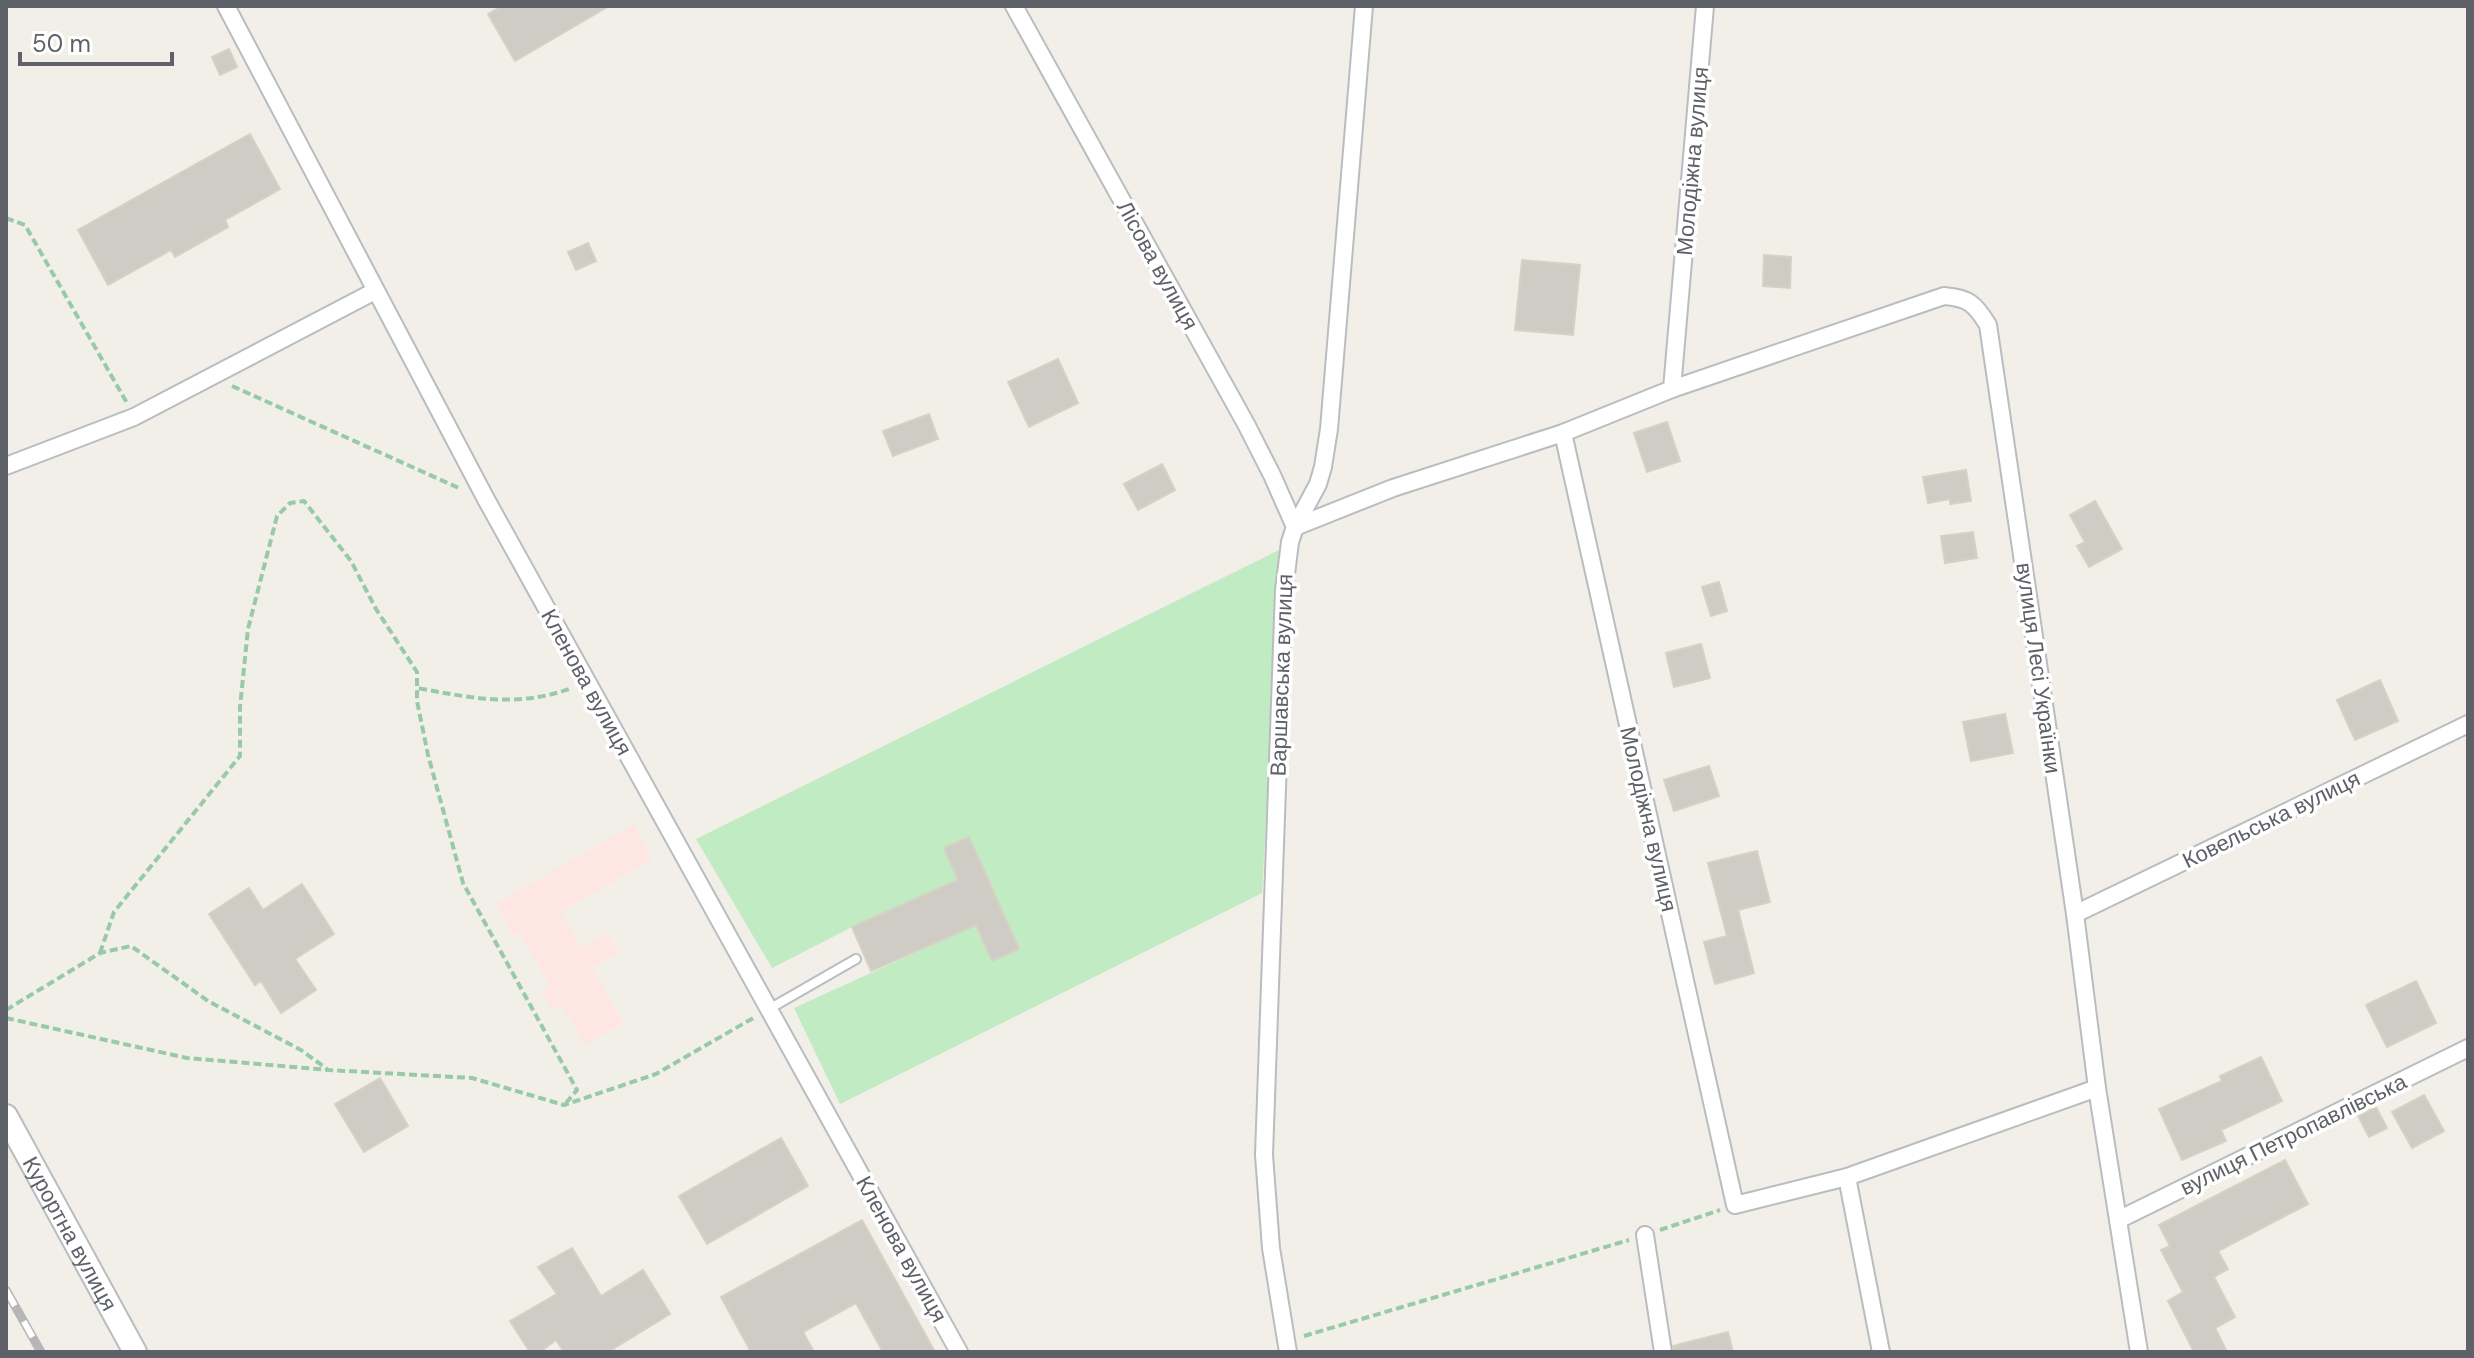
<svg xmlns="http://www.w3.org/2000/svg" width="2474" height="1358" viewBox="0 0 2474 1358" font-family="'DM Sans',sans-serif">
<style>
.medical{fill:#fee6e3}
.green{fill:#c1ebc2}
.building{fill:#cfccc5;stroke:#d7d1c4;stroke-width:2}
.lines{fill:none;stroke-linecap:round;stroke-linejoin:round}
.service-casing{stroke:#b9bcc1;stroke-width:12}
.minor-casing{stroke:#b9bcc1;stroke-width:20}
.tertiary-casing{stroke:#b9bcc1;stroke-width:26}
.path{stroke:#98caa7;stroke-width:4;stroke-dasharray:8 4;stroke-linecap:butt}
.service{stroke:#fff;stroke-width:8}
.minor{stroke:#fff;stroke-width:16}
.tertiary{stroke:#fff;stroke-width:22}
.rail-casing{stroke:#b6b6b8;stroke-width:9}
.rail{stroke:#fff;stroke-width:6;stroke-dasharray:18;stroke-linecap:butt}
.labels{text-anchor:middle;stroke-width:7;stroke-linejoin:round;paint-order:stroke}
.street-label{font-size:22px;fill:#5e6268;stroke:#fff}
</style>
<rect width="100%" height="100%" fill="#f1efe7"/>
<polygon class="medical" points="633,825 652,859 561,912 582,948 607,934 618,953 592,968 624,1023 585,1045 562,1006 553,1011 542,991 550,985 520,933 514,935 496,904"/>
<polygon class="green" points="1281,549 1262,893 840,1104 794,1008 976,925 992,960 1019,949 969,837 944,848 957,880 852,927 772,968 696,839"/>
<g class="building">
<polygon points="502,6 609,6 515,61 488,14"/>
<polygon points="229,49 237,67 220,75 212,57"/>
<polygon points="250,134 280,189 225,220 228,227 175,257 171,250 108,285 78,230"/>
<polygon points="588,243 596,261 576,270 568,252"/>
<polygon points="1764,255 1791,257 1790,288 1763,286"/>
<polygon points="1522,260 1580,265 1573,335 1515,330"/>
<polygon points="1058,359 1078,403 1029,427 1008,382"/>
<polygon points="929,414 938,439 893,456 883,431"/>
<polygon points="1667,422 1680,461 1647,472 1634,433"/>
<polygon points="1162,464 1175,490 1138,510 1124,484"/>
<polygon points="1966,470 1971,501 1950,504 1950,499 1928,503 1923,477"/>
<polygon points="2095,501 2122,549 2089,567 2077,546 2085,542 2070,515"/>
<polygon points="1973,532 1977,558 1945,563 1941,536"/>
<polygon points="1719,582 1727,611 1711,616 1702,587"/>
<polygon points="1701,644 1710,678 1674,687 1666,653"/>
<polygon points="2380,680 2398,721 2355,740 2337,700"/>
<polygon points="2005,714 2013,753 1971,761 1963,722"/>
<polygon points="1709,766 1719,796 1674,811 1664,780"/>
<polygon points="969,837 1019,949 992,961 976,925 871,971 852,927 958,880 944,848"/>
<polygon points="1757,851 1770,902 1738,910 1754,973 1715,984 1704,942 1727,936 1708,863"/>
<polygon points="302,884 334,934 295,959 316,990 281,1013 261,981 255,985 209,914 249,888 263,910"/>
<polygon points="2416,981 2436,1023 2387,1047 2366,1005"/>
<polygon points="2261,1057 2282,1101 2221,1130 2226,1141 2182,1160 2159,1109 2222,1081 2220,1076"/>
<polygon points="380,1078 408,1126 364,1152 335,1104"/>
<polygon points="2424,1095 2444,1131 2412,1148 2392,1112"/>
<polygon points="2376,1107 2387,1128 2369,1137 2358,1116"/>
<polygon points="781,1138 808,1186 707,1244 679,1196"/>
<polygon points="2285,1160 2308,1204 2218,1251 2228,1269 2214,1277 2235,1317 2215,1328 2227,1352 2194,1352 2168,1301 2183,1292 2161,1250 2170,1246 2159,1225"/>
<polygon points="862,1220 935,1352 883,1352 856,1303 803,1332 814,1352 751,1352 721,1297"/>
<polygon points="572,1248 601,1296 643,1270 670,1314 608,1352 564,1352 556,1340 540,1352 530,1352 510,1321 557,1294 538,1267"/>
<polygon points="1728,1332 1733,1352 1674,1352 1673,1346"/>
</g>
<g class="lines">
<defs>
<polyline id="service" points="769,1009 856,959"/>
<g id="minor">
<polyline points="226,6 487,501 959,1352"/>
<polyline points="1014,6 1246,424 1272,475 1295,527 1393,488 1563,433 1672,389 1705,6"/>
<path d="M1672,389l272,-93c25,2 31,8 44,29l87,589 22,174 42,264"/>
<polyline points="1563,433 1735,1205 1847,1177 2097,1088"/>
<polyline points="6,466 134,417 375,291"/>
<polyline points="2075,914 2468,724"/>
<polyline points="1847,1177 1881,1352"/>
<polyline points="2118,1220 2468,1048"/>
<polyline points="1645,1235 1663,1352"/>
<polyline points="1288,1352 1271,1248 1264,1155 1284,590 1290,542 1295,527 1318,484 1323,467 1329,429 1364,6"/>
</g>
<g id="tertiary">
<path id="s1" d="M6,1116l129,236"/>
</g>
</defs>
<use href="#service" class="service-casing"/>
<use href="#minor" class="minor-casing"/>
<use href="#tertiary" class="tertiary-casing"/>
<g class="path">
<polyline points="6,218 25,225 127,403"/>
<polyline points="232,386 461,489"/>
<polyline points="100,953 114,912 240,756 240,707 248,629 277,516 290,503 304,501 351,561 376,609 417,672 417,688"/>
<polyline points="6,1010 100,953 131,946 208,1001 301,1050 327,1069"/>
<polyline points="6,1018 187,1058 329,1070 472,1078 564,1105 656,1074 755,1017"/>
<path d="M566,1103l11,-13 -114,-207 -35,-128 -11,-54v-13c55,10 101,20 155,0"/>
<polyline points="1660,1230 1720,1210"/>
<polyline points="1304,1336 1629,1240"/>
</g>
<use href="#service" class="service"/>
<use href="#minor" class="minor"/>
<use href="#tertiary" class="tertiary"/>
<defs>
<polyline id="rail" points="6,1290 41,1352"/>
</defs>
<use href="#rail" class="rail-casing"/>
<use href="#rail" class="rail"/>
</g>
<g class="labels">
<g class="street-label">
<text transform="translate(1692 161) rotate(-85)" y="8">Молодіжна вулиця</text>
<text transform="translate(1158 265) rotate(61)" y="8">Лісова вулиця</text>
<text transform="translate(2039 668) rotate(82)" y="8">вулиця Лесі Українки</text>
<text transform="translate(1281 675) rotate(-88)" y="8">Варшавська вулиця</text>
<text transform="translate(587 682) rotate(61)" y="8">Кленова вулиця</text>
<text transform="translate(1649 819) rotate(77)" y="8">Молодіжна вулиця</text>
<text transform="translate(2271 819) rotate(-26)" y="8">Ковельська вулиця</text>
<text transform="translate(2293 1134) rotate(-26)" y="8">вулиця Петропавлівська</text>
<text dy="8" stroke="none"><textPath href="#s1" startOffset="134">Курортна вулиця</textPath></text>
<text transform="translate(902 1249) rotate(61)" y="8">Кленова вулиця</text>
</g>
</g>
<rect width="2474" height="1358" fill="none" stroke="#5e6268" stroke-width="16"/>
<path d="M20 52v12h152v-12" fill="none" stroke="#5e6268" stroke-width="4"/>
<text x="32" y="52" font-size="24" fill="#5e6268" stroke="#ffffff" stroke-width="6" paint-order="stroke">50 m</text>
</svg>
